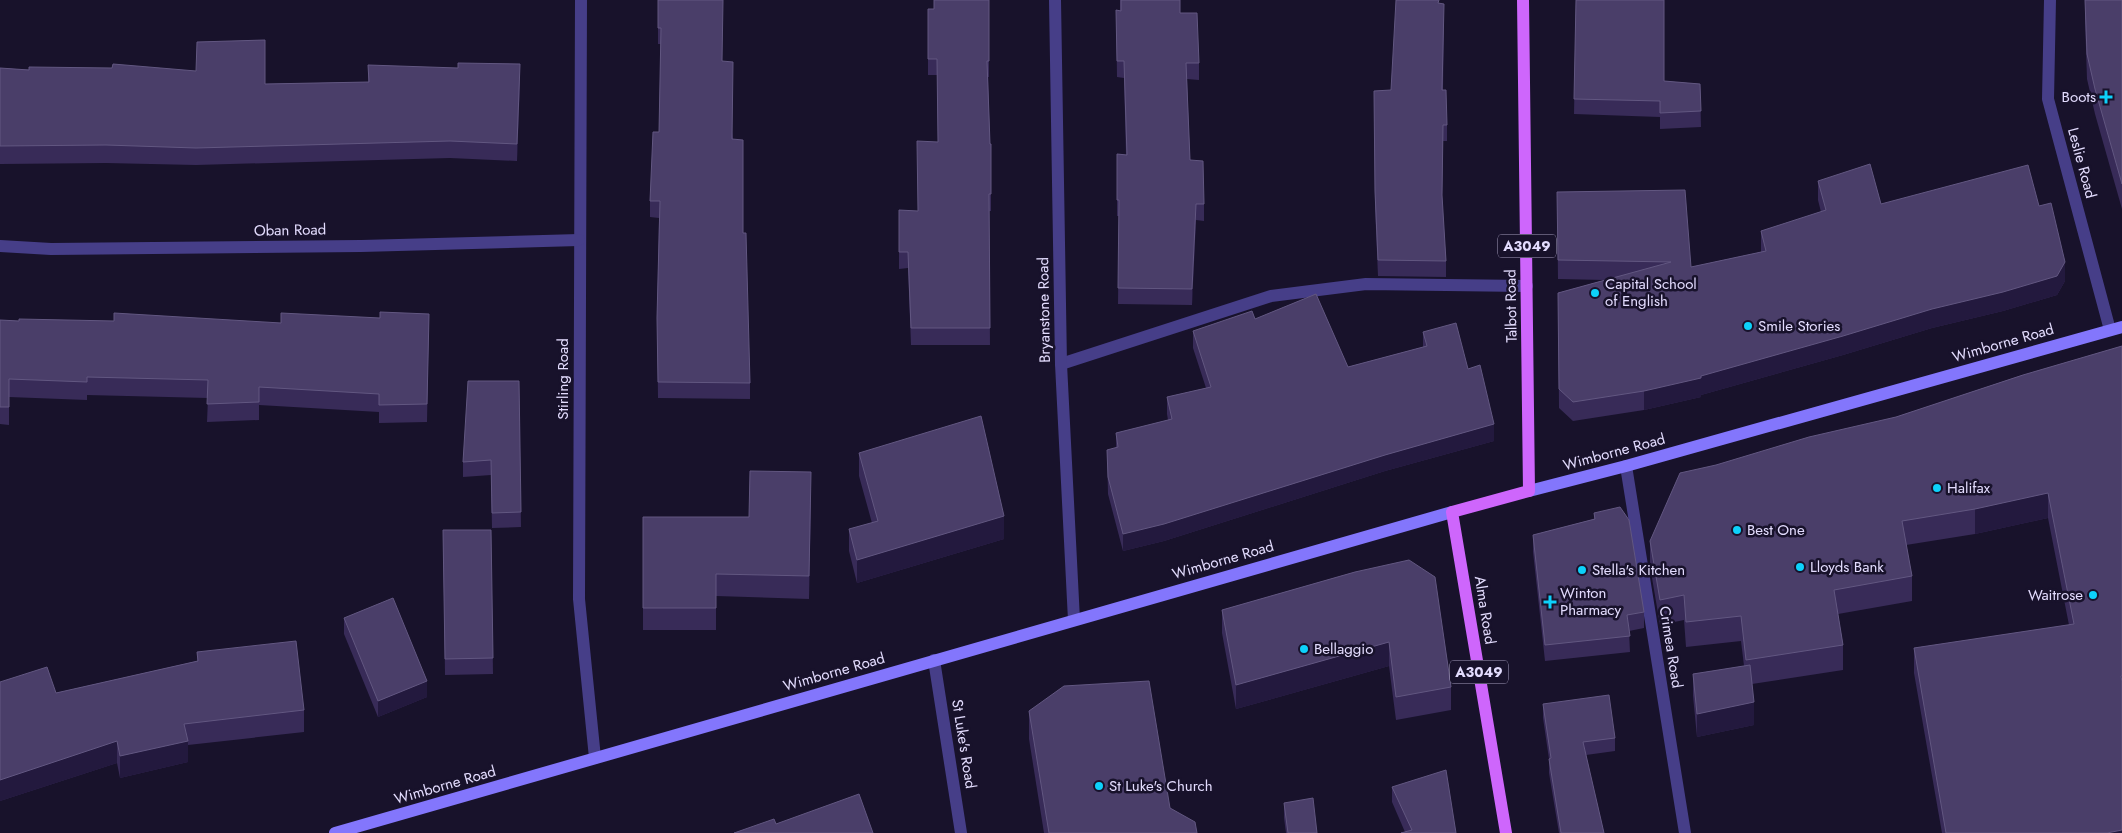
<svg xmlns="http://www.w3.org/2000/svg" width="2122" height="833" viewBox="0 0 2122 833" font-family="Jost,sans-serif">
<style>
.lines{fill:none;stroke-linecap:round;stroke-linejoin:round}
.lane{stroke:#463e88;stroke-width:12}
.street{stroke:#463e88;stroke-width:12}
.secondary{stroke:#8376fc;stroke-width:12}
.primary{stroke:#ce66fc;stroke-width:12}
.wall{fill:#382b58}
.shaded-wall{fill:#23193e}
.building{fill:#4a3e69;stroke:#625781}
.poi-dot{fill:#0dd1fa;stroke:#18122b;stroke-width:2}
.labels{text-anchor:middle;stroke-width:5;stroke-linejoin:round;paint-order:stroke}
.shield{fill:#18122b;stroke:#a69fbf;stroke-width:1}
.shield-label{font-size:14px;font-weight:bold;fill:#e3dcfe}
.poi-label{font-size:15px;fill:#e3dcfe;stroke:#18122b;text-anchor:start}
.street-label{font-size:15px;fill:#e3dcfe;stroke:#18122b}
</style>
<rect width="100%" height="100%" fill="#18122b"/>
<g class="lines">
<polyline class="lane" points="1061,364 1271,296 1366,284 1527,286"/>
<g class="street">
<polyline points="581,0 579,599 595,758"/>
<polyline points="1055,0 1061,364 1074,620"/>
<polyline points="2050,0 2048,99 2110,330"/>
<polyline points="0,246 51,249 361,246 579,240"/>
<polyline points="1626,466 1685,833"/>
<polyline points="934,660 961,833"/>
</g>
<g class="secondary">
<polyline points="1529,491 1626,466 2122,327"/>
<polyline points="335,833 1452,512"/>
</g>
<polyline class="primary" points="1506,833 1452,512 1529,491 1523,0"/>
</g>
<g class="wall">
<polygon points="658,0 722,61 733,139 743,233 750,383 750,399 658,398 657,318 659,218 650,217 650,201 659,132 661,44 658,44"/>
<polygon points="989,0 989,77 988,77 990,144 991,144 991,211 989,211 990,345 911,345 908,268 899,269 899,210 918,211 938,142 937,75 928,75 928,9 934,9"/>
<polygon points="1120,0 1180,0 1180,13 1199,63 1199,80 1187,79 1190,160 1204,204 1204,221 1196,220 1192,305 1118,304 1119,216 1117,216 1117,154 1126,155 1124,78 1117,77 1116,10 1120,11"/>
<polygon points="1576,0 1664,81 1700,84 1701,127 1660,129 1660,117 1574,114"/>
<polygon points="2085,0 2122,0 2122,209 2095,114 2087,79 2085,20"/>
<polygon points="1440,3 1444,20 1443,90 1447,125 1447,141 1443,141 1442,198 1446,261 1446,277 1378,276 1375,207 1374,91 1391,90"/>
<polygon points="368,65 520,82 517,161 450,158 196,165 106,163 0,164 0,68 265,84 368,82"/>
<polygon points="1818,181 1881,204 2039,206 2065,281 2057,295 2003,311 1932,328 1843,355 1701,395 1701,397 1644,410 1573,421 1559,408 1558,293 1605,280 1558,279 1557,192 1691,267 1761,252 1761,231 1821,212 1818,200"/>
<polygon points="429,314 427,422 379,423 379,412 259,405 259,420 207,422 208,398 87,395 87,400 9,397 9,425 0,424 0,320 19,321 114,321 281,323 380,318"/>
<polygon points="1255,319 1348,367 1423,347 1423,332 1468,369 1494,441 1385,471 1164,541 1123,551 1108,494 1107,450 1116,448 1116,433 1168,420 1167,414 1167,397 1206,388 1193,348 1193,331"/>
<polygon points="2023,375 2122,833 1942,833 1914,673 1914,648 2069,625 2048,518 1975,534 1906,545 1912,576 1912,601 1838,614 1843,645 1843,670 1752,684 1754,725 1697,737 1693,696 1693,674 1744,666 1741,641 1686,647 1684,620 1660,625 1650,566 1650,541 1716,465 1896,417"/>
<polygon points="519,381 521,527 492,528 491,475 463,477 463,462"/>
<polygon points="859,453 1004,539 857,583 849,551 849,529 872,523 859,476"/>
<polygon points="811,495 809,599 716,596 716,630 643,630 643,517 749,517"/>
<polygon points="1594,513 1644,612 1644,628 1629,631 1630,652 1545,661 1533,552 1533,535 1594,519"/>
<polygon points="443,530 491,530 493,674 445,675"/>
<polygon points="1355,572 1451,687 1451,710 1396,720 1389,666 1236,709 1222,633 1222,610"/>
<polygon points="344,618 427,697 378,717 344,634"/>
<polygon points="197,652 304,710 304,732 188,745 188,762 120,778 117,763 0,801 0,682 56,693 197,661"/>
<polygon points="1543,704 1615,738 1615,751 1586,755 1604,833 1559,833 1549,773 1549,759 1543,718"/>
<polygon points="1029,711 1170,808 1197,833 1044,833 1029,739"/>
<polygon points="1392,787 1456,833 1405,832 1392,802"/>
<polygon points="1284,803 1317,833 1286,833 1284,818"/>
</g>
<g class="shaded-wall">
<polygon points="520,64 520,82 517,161 517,144"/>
<polygon points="1196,204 1196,220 1192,305 1192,289"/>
<polygon points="2065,262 2065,281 2057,295 2003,311 1932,328 1843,355 1701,395 1701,397 1644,410 1644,391"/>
<polygon points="1494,424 1494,441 1385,471 1164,541 1123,551 1123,534 1385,455"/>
<polygon points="811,472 811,495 809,599 809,576"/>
<polygon points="2048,493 2048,518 1975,534 1975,509"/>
<polygon points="1004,516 1004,539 857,583 857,560"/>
<polygon points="1389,642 1389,666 1236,709 1236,685"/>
<polygon points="427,681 427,697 378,717 378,701"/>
<polygon points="1754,702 1754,725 1697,737 1697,714"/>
<polygon points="117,741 117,763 0,801 0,780"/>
<polygon points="188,741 188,762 120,778 120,756"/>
<polygon points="2122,830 2122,833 2107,833"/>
</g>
<g class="building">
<polygon points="658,0 723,0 722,61 733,62 732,139 743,140 743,233 746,233 750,383 658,382 657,318 660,201 650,201 653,132 659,132 661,28 658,28"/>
<polygon points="934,0 989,0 989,61 987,61 990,144 991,144 991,194 989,194 990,328 911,328 908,252 899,252 899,210 918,211 917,141 938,142 937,59 928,59 928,9 934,9"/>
<polygon points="1121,0 1180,0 1180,13 1197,13 1199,63 1186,63 1190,160 1203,161 1204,204 1196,204 1192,289 1118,288 1119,200 1117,200 1117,154 1127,155 1124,61 1117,61 1116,10 1121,11"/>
<polygon points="1396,0 1439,0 1438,3 1444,4 1442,90 1446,90 1447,125 1443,125 1442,195 1446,261 1378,260 1375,191 1374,91 1391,90"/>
<polygon points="1576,0 1664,0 1664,81 1700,84 1701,111 1660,113 1660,101 1574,99"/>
<polygon points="2085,0 2122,0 2122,184 2095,89 2087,54"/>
<polygon points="265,40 265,84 369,82 368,65 458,68 458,63 520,64 517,144 450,141 196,148 106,145 0,146 0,68 29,70 29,67 112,68 113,64 196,71 197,42"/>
<polygon points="1870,164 1881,204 2028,165 2039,206 2051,203 2065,262 2057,276 2003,292 1932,309 1843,336 1701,376 1701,378 1644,391 1573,402 1559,389 1558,293 1671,262 1558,260 1557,192 1685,190 1691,267 1766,251 1761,231 1826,210 1818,181"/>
<polygon points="1316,294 1348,367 1427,346 1423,332 1456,323 1468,369 1480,365 1494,424 1385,455 1164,524 1123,534 1108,477 1107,450 1118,447 1116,433 1172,419 1167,397 1211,387 1193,331 1252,311 1255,319"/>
<polygon points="380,312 429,314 427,404 379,405 379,394 259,387 259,402 207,404 208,380 87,377 87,382 9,379 9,407 0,407 0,320 19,321 19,319 114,321 114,313 281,323 281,313 380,318"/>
<polygon points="2122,346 2122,676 2121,676 2122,682 2122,830 2107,833 1946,833 1914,648 2074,624 2048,493 1975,509 1902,521 1912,576 1834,590 1843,645 1746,660 1741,616 1686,622 1684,595 1660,600 1650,541 1680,473 1716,465 1809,437 1896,417 2023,375"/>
<polygon points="468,381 519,381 521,512 492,513 491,460 463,462"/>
<polygon points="981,416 1004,516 857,560 849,529 878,521 859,453"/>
<polygon points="750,471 811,472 809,576 716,574 716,608 643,608 643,517 749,517"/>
<polygon points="1620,507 1629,520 1644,612 1627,615 1630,636 1545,645 1533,535 1595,519 1594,513"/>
<polygon points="443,530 491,530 493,658 445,659"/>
<polygon points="1409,560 1435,577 1451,687 1396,697 1389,642 1236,685 1222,610 1355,572"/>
<polygon points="393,598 427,681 378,701 344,618"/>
<polygon points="296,641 304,710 184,724 188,741 120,756 117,741 0,780 0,682 47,667 56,693 198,661 197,652"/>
<polygon points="1750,665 1754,702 1697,714 1693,674"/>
<polygon points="1149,681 1170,808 1195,822 1197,833 1049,833 1029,711 1064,686"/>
<polygon points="1609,695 1615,738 1583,742 1604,833 1561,833 1549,759 1551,758 1543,704"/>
<polygon points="1446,770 1456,833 1401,833 1412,830 1392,787"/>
<polygon points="859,794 873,833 734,833 774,819 776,824"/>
<polygon points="1313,798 1317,833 1288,833 1284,803"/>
</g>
<g class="poi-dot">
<path d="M2103.5 89.5h5v5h5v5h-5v5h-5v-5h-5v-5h5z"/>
<circle cx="1595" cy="293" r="5"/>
<circle cx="1748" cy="326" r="5"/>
<circle cx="1937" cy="488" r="5"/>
<circle cx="1737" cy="530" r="5"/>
<circle cx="1800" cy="567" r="5"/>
<circle cx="1582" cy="570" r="5"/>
<circle cx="2093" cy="595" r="5"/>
<path d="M1547.5 594.5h5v5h5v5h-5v5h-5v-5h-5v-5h5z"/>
<circle cx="1304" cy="649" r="5"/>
<circle cx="1099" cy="786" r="5"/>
</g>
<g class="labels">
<g class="shield">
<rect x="1498" y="234.5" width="58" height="23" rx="4"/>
<rect x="1450" y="660.5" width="58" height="23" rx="4"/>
</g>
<g class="shield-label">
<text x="1527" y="251">A3049</text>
<text x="1479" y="677">A3049</text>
</g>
<g class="poi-label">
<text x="2096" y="102" text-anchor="end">Boots</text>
<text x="1605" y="289">Capital School<tspan x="1605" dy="17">of English</tspan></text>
<text x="1758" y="331">Smile Stories</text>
<text x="1947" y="493">Halifax</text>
<text x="1747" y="535">Best One</text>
<text x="1810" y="572">Lloyds Bank</text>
<text x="1592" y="575">Stella's Kitchen</text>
<text x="1560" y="598">Winton<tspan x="1560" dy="17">Pharmacy</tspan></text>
<text x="2083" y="600" text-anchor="end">Waitrose</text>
<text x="1314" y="654">Bellaggio</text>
<text x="1109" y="791">St Luke's Church</text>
</g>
<g class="street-label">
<text transform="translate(2082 163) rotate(75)" y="5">Leslie Road</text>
<text transform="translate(290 230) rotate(-1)" y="5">Oban Road</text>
<text transform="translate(1511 306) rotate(-91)" y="5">Talbot Road</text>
<text transform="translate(1044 310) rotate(-91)" y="5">Bryanstone Road</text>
<text transform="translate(2003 343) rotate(-16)" y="5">Wimborne Road</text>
<text transform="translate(563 379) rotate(-90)" y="5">Stirling Road</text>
<text transform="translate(1614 452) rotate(-15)" y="5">Wimborne Road</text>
<text transform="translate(1223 560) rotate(-16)" y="5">Wimborne Road</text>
<text transform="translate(1485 610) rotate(81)" y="5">Alma Road</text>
<text transform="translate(1671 647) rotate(81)" y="5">Crimea Road</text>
<text transform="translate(834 672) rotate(-16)" y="5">Wimborne Road</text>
<text transform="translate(964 744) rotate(81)" y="5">St Luke's Road</text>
<text transform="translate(445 785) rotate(-16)" y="5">Wimborne Road</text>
</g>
</g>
</svg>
